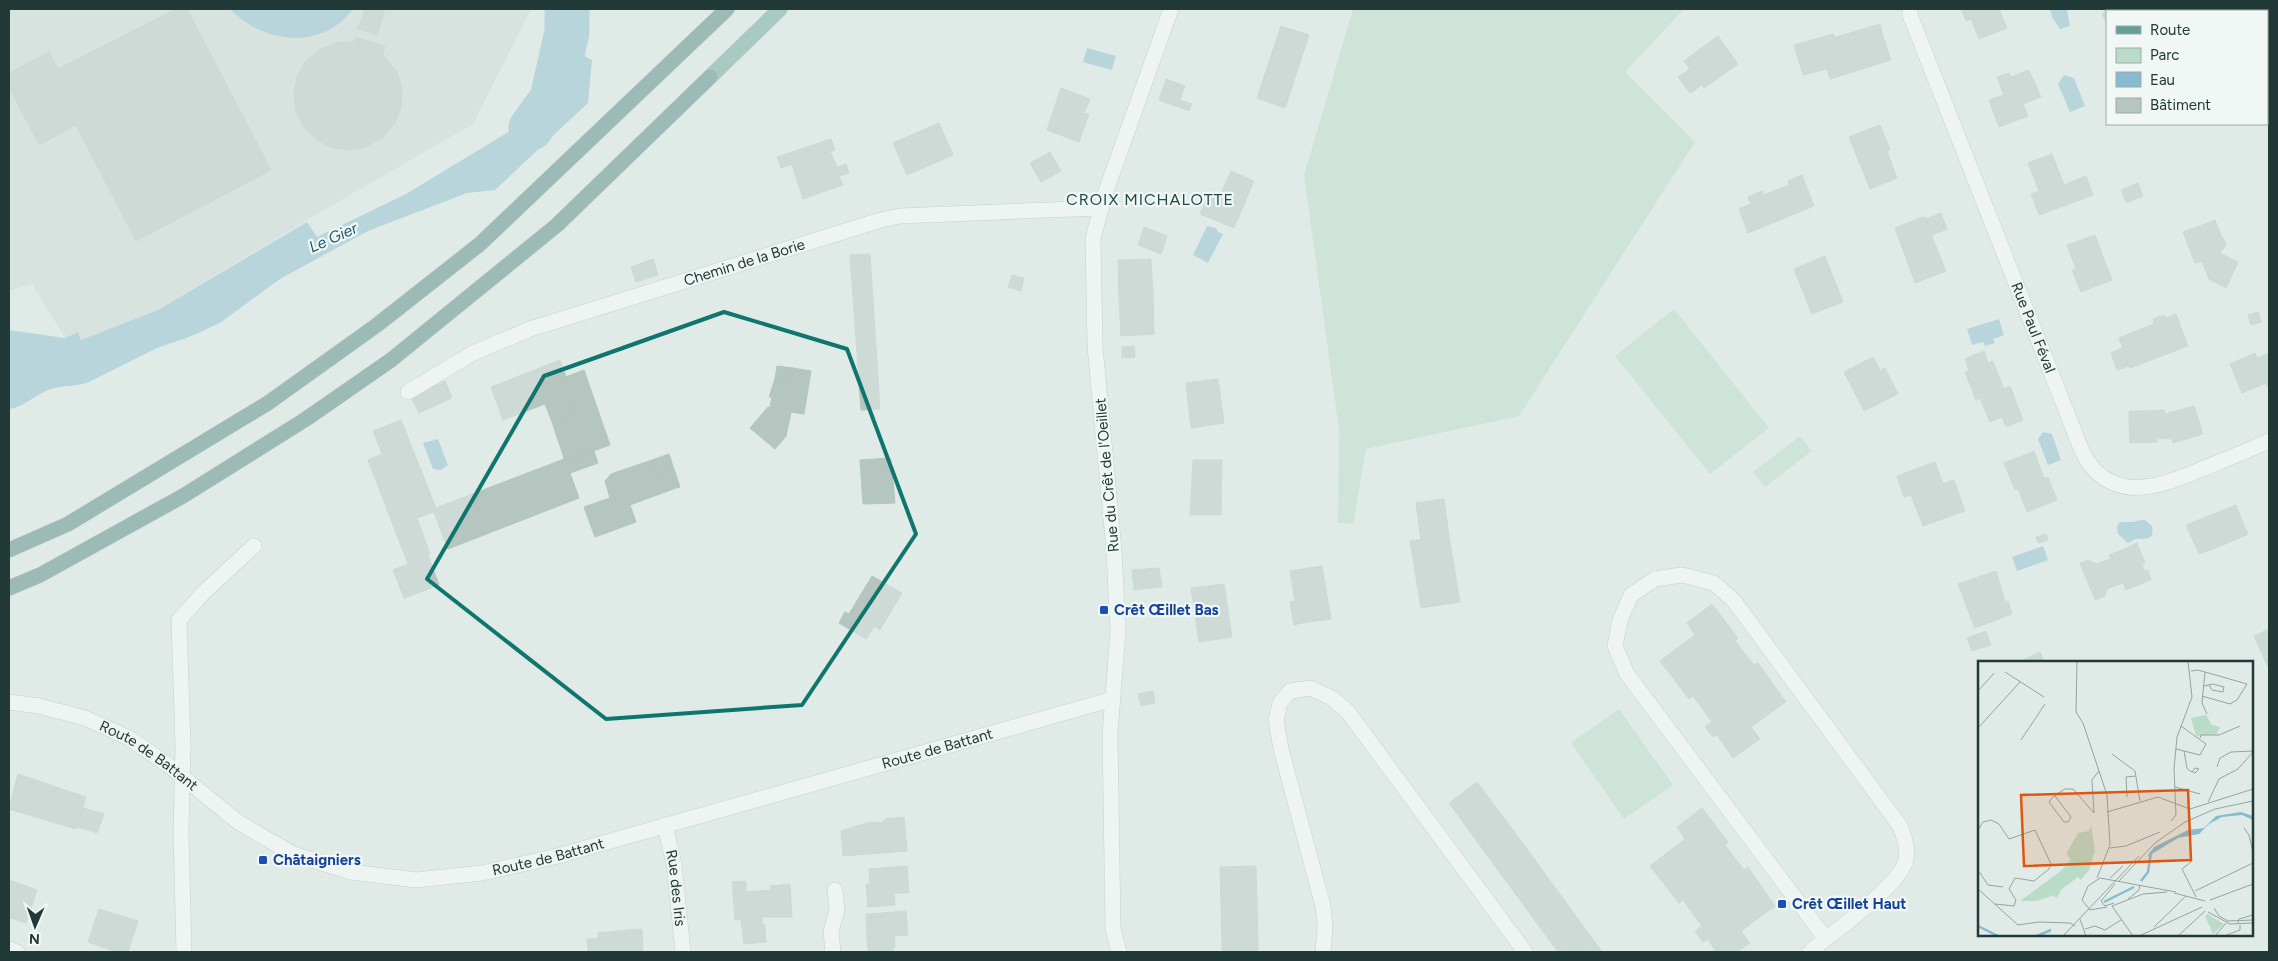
<svg xmlns="http://www.w3.org/2000/svg" width="2278" height="961" viewBox="0 0 2278 961" font-family="Figtree,sans-serif">
<style>
.built{fill:#cedad6}
.green{fill:#b9dbc7}
.water{fill:#89bbcf}
.lines{fill:none;stroke-linecap:round;stroke-linejoin:round}
.river{stroke:#89bbcf;stroke-width:45}
.building{fill:#b5c5c0;stroke:#b3c4bf}
.minor-casing{stroke:#a3b2af;stroke-width:16}
.primary-casing{stroke:#c1c8c7;stroke-width:16}
.trunk-casing{stroke:#c1c8c7;stroke-width:16}
.minor{stroke:#fff;stroke-width:15}
.primary{stroke:#669f97;stroke-width:15}
.trunk{stroke:#4a827c;stroke-width:15}
.marked{fill:none;stroke:#0f766e;stroke-width:4;stroke-linejoin:round}
.transit-dot{fill:#1a4fb4;stroke:#f0f7f5;stroke-width:2}
.labels{text-anchor:middle;stroke-width:4.5;stroke-linejoin:round;paint-order:stroke}
.street-label{font-size:15px;fill:#213a37;stroke:#f0f7f5}
.transit-label{font-size:15px;font-weight:bold;fill:#164399;stroke:#f0f7f5;text-anchor:start}
.neighbourhood-label{font-size:16px;letter-spacing:1px;fill:#1e4c46;stroke:#f0f7f5}
.water-label{font-size:16px;font-style:italic;fill:#1d5b74;stroke:#f0f7f5}
.inset-river{fill:none;stroke:#89bbcf;stroke-width:2.5}
.inset-road{fill:none;stroke:#94a4a1;stroke-width:1}
.view{fill:#de570e;fill-opacity:0.15;stroke:#de570e;stroke-width:2.5}
.inset-edge{fill:none;stroke:#213a37;stroke-width:2.5}
</style>
<rect width="100%" height="100%" fill="#e0ebe7"/>
<polygon class="built" points="9,9 531,9 473,124 319,213 158,310 81,340 78,332 65,338 32,284 9,291"/>
<g class="green">
<polygon points="1353,9 1684,9 1625,72 1695,142 1519,416 1366,449 1353,524 1338,523 1339,430 1304,175"/>
<polygon points="1674,309 1769,428 1710,474 1615,356"/>
<polygon points="1800,436 1812,451 1765,487 1753,472"/>
<polygon points="1619,709 1673,785 1624,819 1571,743"/>
</g>
<g class="water">
<path d="M230,9h123c-31,42 -90,35 -123,0z"/>
<polygon points="2050,9 2067,9 2070,26 2060,29 2052,17"/>
<path d="M569,48l23,12 -4,43 -93,87 -28,3 -99,38 -88,48 -60,44 -31,14 -32,11 -68,34c-13,5 -25,3 -38,7 -16,5 -26,18 -42,20v-79l56,8 13,-6 3,8 77,-30 149,-88 10,15 89,-43 117,-71 20,-20z"/>
<polygon points="1087,48 1116,56 1112,70 1083,62"/>
<polygon points="2064,75 2074,78 2085,106 2070,112 2058,84"/>
<polygon points="1207,226 1216,228 1218,232 1223,234 1208,263 1193,255"/>
<polygon points="1999,319 2004,335 1993,339 1995,343 1985,346 1983,342 1972,345 1967,329"/>
<polygon points="2043,432 2052,434 2061,460 2048,465 2038,439"/>
<polygon points="438,439 448,465 441,470 433,469 423,443"/>
<path d="M2141,520h4l7,6c3,16 -7,12 -17,13 -2,1 -4,3 -7,4l-10,-9 -1,-8 3,-4h13z"/>
<polygon points="2043,546 2048,560 2017,571 2012,557"/>
</g>
<g class="lines">
<polyline class="river" points="531,128 552,99 567,32 567,9"/>
</g>
<g class="building">
<polygon points="176,9 187,9 271,170 136,241 76,125 39,145 9,87 9,73 49,52 58,69"/>
<polygon points="365,9 385,9 377,35 358,29"/>
<polygon points="1961,9 1999,9 2007,28 1979,39 1971,19 1966,21"/>
<polygon points="2105,9 2152,9 2153,11 2107,11 2107,25 2102,14 2106,11"/>
<polygon points="1880,24 1882,33 1864,39 1850,33"/>
<polygon points="1281,26 1309,35 1285,108 1257,98"/>
<polygon points="1850,33 1864,39 1882,33 1891,60 1830,79 1827,69 1803,75 1794,45 1819,38 1819,42"/>
<polygon points="1833,34 1834,37 1819,42 1819,38"/>
<polygon points="1718,36 1738,64 1704,88 1702,85 1690,93 1678,77 1690,69 1684,61"/>
<polygon points="356,37 385,46 383,55 397,72 402,89 401,107 395,123 383,137 368,146 350,150 333,148 317,140 304,128 296,112 294,94 297,77 306,61 320,50 336,43 354,42"/>
<polygon points="2029,70 2041,97 2023,104 2028,116 1999,127 1989,100 2004,95 1997,77 2009,73 2011,77"/>
<polygon points="1166,79 1185,86 1180,100 1192,104 1189,111 1159,100"/>
<polygon points="1061,88 1090,99 1084,113 1089,114 1079,142 1047,130"/>
<polygon points="939,123 953,155 907,175 893,143"/>
<polygon points="1880,125 1890,150 1887,151 1897,178 1870,189 1849,137"/>
<polygon points="831,139 835,150 781,168 777,157"/>
<polygon points="830,151 837,167 846,164 849,173 839,176 843,185 803,199 792,164"/>
<polygon points="1050,152 1061,171 1041,182 1030,163"/>
<polygon points="2052,154 2064,185 2086,176 2093,195 2039,215 2031,194 2039,191 2028,163"/>
<polygon points="1231,171 1254,181 1234,228 1200,214 1210,192 1220,196"/>
<polygon points="1802,175 1814,206 1748,233 1739,209 1751,204 1748,197 1762,191 1764,195 1789,185 1788,181"/>
<polygon points="2138,183 2143,196 2126,203 2121,190"/>
<polygon points="1941,213 1947,229 1932,235 1926,219"/>
<polygon points="1925,217 1935,244 1931,246 1920,218"/>
<polygon points="1920,218 1931,246 1935,244 1946,271 1915,283 1895,228"/>
<polygon points="2215,220 2222,238 2214,238 2208,223"/>
<polygon points="2208,223 2214,238 2219,236 2224,239 2226,245 2220,253 2238,262 2226,288 2209,279 2202,261 2195,263 2183,232"/>
<polygon points="1144,227 1167,236 1161,254 1138,245"/>
<polygon points="2095,235 2112,280 2081,292 2072,270 2076,269 2067,245"/>
<polygon points="870,254 880,409 861,410 850,255"/>
<polygon points="1825,256 1843,302 1812,314 1794,269"/>
<polygon points="653,259 658,275 636,282 631,267"/>
<polygon points="1151,259 1153,294 1119,296 1118,260"/>
<polygon points="1012,275 1024,278 1021,291 1008,287"/>
<polygon points="1153,294 1154,334 1121,336 1119,296"/>
<polygon points="2258,312 2261,322 2251,325 2248,315"/>
<polygon points="2176,314 2188,346 2130,368 2119,338 2154,324 2153,319 2164,315 2166,318"/>
<polygon points="1134,346 1135,357 1122,358 1122,347"/>
<polygon points="2122,348 2129,366 2117,370 2111,353"/>
<polygon points="1984,351 1988,363 1969,371 1965,359"/>
<polygon points="2255,353 2257,358 2269,353 2269,385 2267,386 2266,383 2242,393 2230,364"/>
<polygon points="1873,357 1894,396 1864,411 1844,372"/>
<polygon points="560,360 578,412 552,422 545,404 503,420 491,387"/>
<polygon points="1993,361 2004,389 2010,386 2019,410 1990,422 1980,398 1976,400 1965,372"/>
<polygon points="777,366 793,368 790,382 775,379"/>
<polygon points="793,368 811,371 804,414 791,412 786,436 775,449 750,428 768,407 770,408 772,397 769,397 775,379 790,382"/>
<polygon points="1885,368 1898,394 1894,396 1881,370"/>
<polygon points="584,370 610,445 565,461 552,422 578,412 566,377"/>
<polygon points="1218,379 1224,423 1191,428 1186,383"/>
<polygon points="445,381 452,398 419,413 411,397"/>
<polygon points="2194,406 2203,434 2173,443 2172,439 2158,438 2157,442 2130,443 2129,422 2145,422 2144,411 2164,410 2165,414"/>
<polygon points="2019,410 2023,420 2006,427 2002,417"/>
<polygon points="2129,411 2144,411 2145,422 2129,422"/>
<polygon points="401,420 436,508 564,459 565,461 594,451 598,463 570,473 579,498 448,549 434,512 409,521 423,557 428,555 439,585 404,598 393,570 408,564 368,460 382,454 373,431"/>
<polygon points="2034,451 2044,478 2040,480 2030,453"/>
<polygon points="2030,453 2040,480 2048,477 2057,500 2027,512 2018,489 2015,490 2004,463"/>
<polygon points="669,454 680,487 676,488 669,471 658,475 652,460"/>
<polygon points="891,458 895,503 863,504 860,460"/>
<polygon points="652,460 658,475 669,471 676,488 630,505 636,522 595,537 584,507 610,498 605,481 611,474"/>
<polygon points="1193,460 1222,460 1221,515 1190,515"/>
<polygon points="1935,462 1943,484 1954,480 1965,511 1923,526 1911,495 1904,497 1897,476"/>
<polygon points="1444,499 1449,536 1421,540 1416,503"/>
<polygon points="2236,505 2246,530 2221,540 2223,545 2199,554 2186,525"/>
<polygon points="417,518 430,554 423,557 409,521"/>
<polygon points="2246,530 2248,534 2223,545 2221,540"/>
<polygon points="2046,534 2048,540 2038,543 2036,537"/>
<polygon points="1449,536 1460,602 1421,608 1410,541"/>
<polygon points="2137,543 2145,563 2142,564 2145,572 2148,570 2151,580 2126,590 2123,583 2118,579 2105,584 2107,589 2105,596 2095,600 2080,563 2088,560 2097,564 2123,554 2122,550"/>
<polygon points="2122,550 2123,554 2111,559 2109,555"/>
<polygon points="1322,566 1331,619 1302,623 1298,600 1295,601 1290,571"/>
<polygon points="1159,568 1162,587 1134,590 1132,570"/>
<polygon points="1996,571 2005,602 2008,601 2012,614 1975,628 1958,584"/>
<polygon points="872,576 902,593 884,623 878,620 866,639 839,623 845,612 849,614"/>
<polygon points="2118,579 2123,583 2107,589 2105,584"/>
<polygon points="1224,584 1232,637 1199,642 1191,588"/>
<polygon points="1298,600 1302,623 1294,625 1290,602"/>
<polygon points="1712,604 1738,638 1735,641 1754,665 1758,663 1786,702 1751,727 1760,739 1733,758 1717,735 1713,737 1705,727 1712,722 1693,696 1689,699 1660,661 1695,635 1687,623"/>
<polygon points="878,620 884,623 880,630 874,626"/>
<polygon points="2269,629 2269,664 2267,665 2254,636"/>
<polygon points="1986,631 1991,645 1972,651 1967,638"/>
<polygon points="2040,652 2045,662 2019,662"/>
<polygon points="1153,691 1155,703 1141,706 1138,694"/>
<polygon points="18,774 36,780 33,791 15,785"/>
<polygon points="36,780 56,787 54,793 34,786"/>
<polygon points="1477,782 1516,834 1487,855 1449,803"/>
<polygon points="15,785 33,791 34,786 54,793 56,787 86,797 76,829 9,809"/>
<polygon points="83,808 104,814 97,833 77,827"/>
<polygon points="1702,808 1728,842 1725,845 1744,870 1748,867 1775,906 1741,931 1750,943 1737,952 1716,952 1708,939 1703,942 1695,931 1702,926 1683,900 1679,903 1650,866 1685,839 1677,827"/>
<polygon points="904,817 907,851 843,856 841,831 870,822 882,823 885,819"/>
<polygon points="1516,834 1554,886 1525,907 1487,855"/>
<polygon points="907,866 909,893 894,893 895,905 868,907 866,884 870,884 869,869"/>
<polygon points="1256,866 1258,944 1222,945 1220,867"/>
<polygon points="9,880 37,890 28,917 12,912 9,917"/>
<polygon points="746,881 746,892 733,893 732,882"/>
<polygon points="790,884 792,917 762,917 762,924 765,924 766,942 744,944 741,919 735,920 733,893 771,890 770,886"/>
<polygon points="1554,886 1592,938 1572,952 1558,952 1525,907"/>
<polygon points="99,909 138,921 129,949 113,944 111,950 88,942"/>
<polygon points="906,911 908,935 894,936 895,948 868,950 867,938 872,938 870,914"/>
<polygon points="12,912 28,917 26,923 10,918"/>
<polygon points="866,914 870,914 872,938 867,938"/>
<polygon points="642,929 643,952 588,952 587,939 627,936 627,930"/>
<polygon points="627,930 627,936 598,938 598,933"/>
<polygon points="1592,938 1602,952 1572,952"/>
<polygon points="113,944 129,949 128,952 111,950"/>
<polygon points="1258,944 1258,952 1222,952 1222,945"/>
<polygon points="893,948 893,952 869,952 868,950"/>
</g>
<g class="lines">
<defs>
<g id="minor">
<path id="s1" d="M1910,9v6l170,431c3,7 7,15 11,20 31,37 75,18 111,3 22,-9 45,-18 67,-28"/>
<path id="s2" d="M408,392l65,-39 57,-24 351,-109 19,-4 200,-8"/>
<path id="s3" d="M9,702l30,4 46,12 44,20 39,27 70,57 55,32 58,18 65,8 66,-7 72,-16 559,-158"/>
<path id="s4" d="M665,825l9,39 9,88"/>
<polyline points="9,949 17,952"/>
<polyline points="184,952 181,833 183,745 179,620 203,593 254,546"/>
<polyline points="833,952 831,931 837,910 835,890"/>
<polyline points="1119,952 1113,929 1110,733 1118,632 1114,550 1095,346 1093,238 1106,191 1171,9"/>
<polyline points="1323,952 1325,927 1323,906 1281,749 1276,720 1280,703 1290,691 1310,688 1332,698 1348,712 1525,952"/>
<path d="M1810,952c20,-18 92,-67 96,-93 2,-12 -2,-22 -6,-33l-166,-225 -20,-18 -32,-8 -27,4 -24,16 -11,25 -5,26 12,28 198,264"/>
</g>
<polyline id="primary" points="710,77 780,9"/>
<g id="trunk">
<polyline points="9,550 68,524 268,403 377,325 480,244 727,9"/>
<polyline points="9,588 40,575 183,496 306,419 391,360 557,225 710,77"/>
</g>
</defs>
<use href="#minor" class="minor-casing"/>
<use href="#primary" class="primary-casing"/>
<use href="#trunk" class="trunk-casing"/>
<use href="#minor" class="minor"/>
<use href="#primary" class="primary"/>
<use href="#trunk" class="trunk"/>
</g>
<path d="M0 0H2278V961H0ZM724,312l123,37 69,185 -114,171 -196,14 -179,-140 117,-203z" fill="#e0ebe7" fill-opacity=".55" fill-rule="evenodd"/>
<path class="marked" d="M724,312l123,37 69,185 -114,171 -196,14 -179,-140 117,-203z"/>
<g class="transit-dot">
<rect x="1099" y="605" width="10" height="10" rx="2.5"/>
<rect x="258" y="855" width="10" height="10" rx="2.5"/>
<rect x="1777" y="899" width="10" height="10" rx="2.5"/>
</g>
<g class="labels">
<g class="street-label">
<text dy="5" stroke="none"><textPath href="#s2" startOffset="362">Chemin de la Borie</textPath></text>
<text dy="5" stroke="none"><textPath href="#s1" startOffset="342">Rue Paul Féval</textPath></text>
<text transform="translate(1107 475) rotate(-95)" y="5">Rue du Crêt de l'Oeillet</text>
<text dy="5" stroke="none"><textPath href="#s3" startOffset="992">Route de Battant</textPath></text>
<text dy="5" stroke="none"><textPath href="#s3" startOffset="152">Route de Battant</textPath></text>
<text dy="5" stroke="none"><textPath href="#s3" startOffset="588">Route de Battant</textPath></text>
<text dy="5" stroke="none"><textPath href="#s4" startOffset="64">Rue des Iris</textPath></text>
</g>
<g class="transit-label">
<text x="1114" y="615">Crêt Œillet Bas</text>
<text x="273" y="865">Châtaigniers</text>
<text x="1792" y="909">Crêt Œillet Haut</text>
</g>
<g class="neighbourhood-label">
<text x="1150" y="205">CROIX MICHALOTTE</text>
</g>
<g class="water-label">
<text transform="translate(333 237) rotate(-24)" y="6">Le Gier</text>
</g>
</g>
<g transform="translate(1978 661)">
<rect width="275" height="275" fill="#e0ebe7"/>
<path d="M228,54l6,10 8,2 -3,7 -21,2 -5,-18zM113,164l4,26 -6,19 -8,10 -3,-3 -16,12 -6,10 -2,-4 -17,6h-17l42,-31 9,-11 -5,-5 12,-21 11,-2zM229,253l17,10 -11,10 -8,-18z" fill="#b9dbc7"/>
<path d="M263,151l12,4v4l-11,-5 -20,2 -13,7 -10,10 -21,4 -31,19 7,-10 34,-17 16,-2 12,-12z" fill="#89bbcf"/>
<path class="inset-river" d="M163,220l7,-9 3,-20M126,241l30,-15M0,265l20,10M59,275l14,-6"/>
<path class="inset-road" d="M99,0l-1,51 7,11 24,72 3,50 -13,33M213,10l7,-1 49,14 -10,16 -7,4 -28,-8M27,11l39,25M227,11l-3,31 5,11M226,25l9,-2 11,3 -1,5 -11,-2 -3,-5M0,30l16,-18M0,67l42,-46M222,77l1,-3h18l21,-9M43,79l24,-36M198,88l24,6 6,-11 -25,-18M206,90l3,17 3,3 3,1 2,1 4,-4 -4,-1 -3,4M134,93l23,17 5,30M239,106l3,-9 11,-6 22,-1M197,126l25,7M77,135l16,21 -3,5h-4l-15,-20 3,-4 5,-4 8,-5h8l21,24 -2,-33 7,-9M149,136l-1,-20 10,-1M230,141l11,-23 19,-10 15,-17M129,151l51,-15 32,12 63,-20M193,160l5,-6 -2,-46 3,-32 15,-40 -4,-36M266,167l5,7 4,17M0,169l5,-8 8,-2 8,4 10,15 26,-9 16,34 -2,5 -15,12 -19,-3 -6,11 7,11 -2,6 -19,-2M132,187l16,-2 34,-14M214,200l-10,8 14,28M0,209l10,15 15,2M132,217l13,-12M140,221l37,-39 30,-21 30,-13 38,-8M0,228l40,36 21,-3 31,1 5,3M217,230l58,-28M196,232l31,8M150,238l11,-9 1,-5M232,239l43,-16M136,242l-9,3 -4,-5 14,-17M134,245l21,30M134,245l31,-12 24,-2M236,247l5,8 9,5 25,-1M112,249l-8,-10 6,-14 12,-8 76,14M112,249l17,-3M230,251l22,12 23,-1M102,258l6,17M260,262l1,-4 14,-4M176,266l32,-31M107,268l10,-3 10,4 16,-10M85,275l76,-80M161,275l63,-29M200,275l27,-25M237,275l11,-13M246,275l16,-6v-5"/>
<path class="view" d="M210,129l3,70 -167,6 -3,-71z"/>
<rect width="275" height="275" class="inset-edge"/>
</g>
<rect width="2278" height="961" fill="none" stroke="#213a37" stroke-width="20"/>
<rect x="2106" y="10" width="162" height="115" fill="#f0f7f5" stroke="#9daba9"/>
<rect x="2116" y="26" width="25" height="8" fill="#669f97" stroke="#9daba9"/>
<text x="2150" y="35" font-size="15" fill="#213a37">Route</text>
<rect x="2116" y="48" width="25" height="15" fill="#b9dbc7" stroke="#9daba9"/>
<text x="2150" y="60" font-size="15" fill="#213a37">Parc</text>
<rect x="2116" y="72" width="25" height="15" fill="#89bbcf" stroke="#9daba9"/>
<text x="2150" y="85" font-size="15" fill="#213a37">Eau</text>
<rect x="2116" y="98" width="25" height="15" fill="#b5c5c0" stroke="#9daba9"/>
<text x="2150" y="110" font-size="15" fill="#213a37">Bâtiment</text>
<g transform="translate(35 926) rotate(182)" stroke="#f0f7f5" stroke-width="4" paint-order="stroke">
<path d="M0-4L9 19L0 12L-9 19Z" fill="#213a37"/>
<text y="-8" font-size="14" font-weight="bold" text-anchor="middle" fill="#213a37">N</text>
</g>
</svg>
